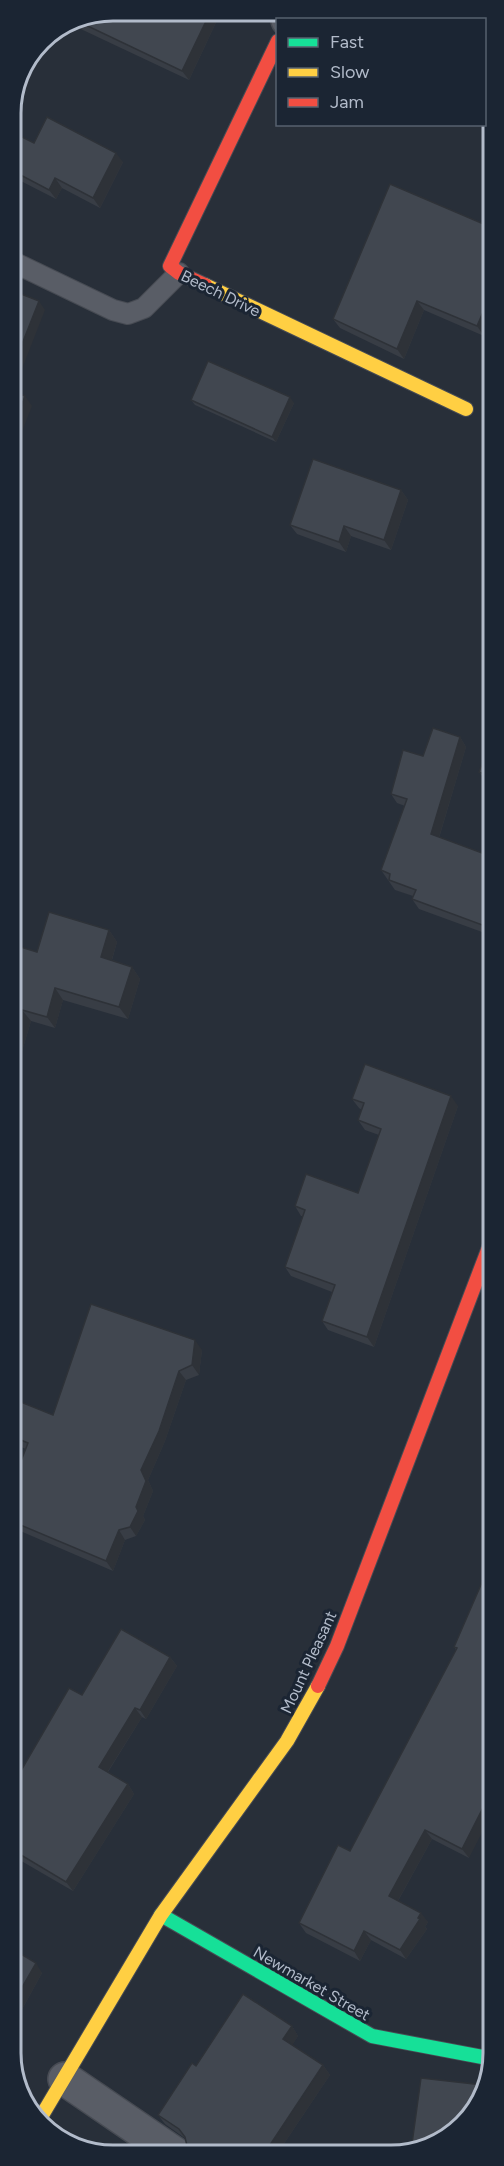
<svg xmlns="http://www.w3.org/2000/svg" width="504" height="2166" viewBox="0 0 504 2166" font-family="Figtree,sans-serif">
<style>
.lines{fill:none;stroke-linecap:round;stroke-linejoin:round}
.lane-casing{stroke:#474b53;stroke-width:22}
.street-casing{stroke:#474b53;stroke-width:36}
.fast-casing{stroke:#474b53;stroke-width:16}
.slow-casing{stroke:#474b53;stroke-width:16}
.jam-casing{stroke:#474b53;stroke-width:16}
.lane{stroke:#595d66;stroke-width:20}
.street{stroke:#595d66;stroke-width:33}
.fast{stroke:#16e098;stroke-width:14}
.slow{stroke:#ffcf43;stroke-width:14}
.jam{stroke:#f24e42;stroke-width:14}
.wall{fill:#383d45}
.shaded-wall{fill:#2e3238}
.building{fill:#414750;stroke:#2e3238;stroke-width:1.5}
.labels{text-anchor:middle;stroke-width:6;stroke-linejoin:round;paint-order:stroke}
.street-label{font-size:16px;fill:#b2bbca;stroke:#1b2533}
.rim{fill:none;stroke:#b2bbca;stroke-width:3}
</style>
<rect width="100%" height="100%" fill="#282f39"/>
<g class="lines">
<defs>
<polyline id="lane" points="11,261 113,310 128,314 144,308 179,273"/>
<g id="street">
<polyline points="288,20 290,16"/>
<polyline points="65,2079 175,2154"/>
</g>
<polyline id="fast" points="161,1915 372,2036 493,2059"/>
<g id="slow">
<polyline points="205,285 466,409"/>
<polyline points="38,2122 161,1915 287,1741 318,1686"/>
</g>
<g id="jam">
<polyline points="205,285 179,273 170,266 278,41"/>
<polyline points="318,1686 337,1646 493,1237"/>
</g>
</defs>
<use href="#lane" class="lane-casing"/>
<use href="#street" class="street-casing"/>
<use href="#fast" class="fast-casing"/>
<use href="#slow" class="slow-casing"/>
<use href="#jam" class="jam-casing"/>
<use href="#lane" class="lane"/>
<use href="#street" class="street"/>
<use href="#fast" class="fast"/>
<use href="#slow" class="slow"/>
<use href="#jam" class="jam"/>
</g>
<g class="wall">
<polygon points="219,16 189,80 68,23 74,18"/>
<polygon points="34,143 123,162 100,208 62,188 56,199 11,176 11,148"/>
<polygon points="493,228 484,336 424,310 404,359 340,328 333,319"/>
<polygon points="191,400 294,403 276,442 195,405"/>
<polygon points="401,490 408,500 391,550 351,536 346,552 297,534 290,525"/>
<polygon points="460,737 466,747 439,838 493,857 493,936 419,909 412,899 413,896 395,890 381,870 405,806 397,803 391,794 423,756"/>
<polygon points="493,737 493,784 486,781 479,772"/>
<polygon points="109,930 117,942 112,960 132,967 140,979 128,1019 63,1000 55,1028 31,1021 17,1068 11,1067 11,944 37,952"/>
<polygon points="352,1099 458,1106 374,1347 328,1330 322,1321 332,1292 291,1276 285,1267 303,1216 301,1216 295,1206 358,1193 379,1135 365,1130 358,1120 362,1110 359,1108"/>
<polygon points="202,1350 199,1375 186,1380 165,1441 148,1480 153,1491 143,1516 145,1520 136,1536 125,1540 113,1571 11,1527 11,1487 26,1449 11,1443 11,1398 53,1415"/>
<polygon points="493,1557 469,1858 432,1839 398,1901 428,1922 425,1927 427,1929 406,1959 371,1940 360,1961 306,1933 299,1923 350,1851 456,1650 454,1647"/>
<polygon points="170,1657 177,1666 146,1719 142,1717 108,1772 128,1784 134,1794 73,1891 11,1855 11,1788 82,1695"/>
<polygon points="11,1948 42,1973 20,2013 17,2011 11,2020"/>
<polygon points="292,2026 298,2036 292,2045 323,2065 330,2075 277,2154 192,2154 187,2146 186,2139 165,2124 158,2115 196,2066"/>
</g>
<g class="shaded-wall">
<polygon points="219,16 189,80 182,71 208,17"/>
<polygon points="116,153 123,162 100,208 93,198"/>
<polygon points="55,178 62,188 56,199 49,190"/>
<polygon points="493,289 493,315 484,336 477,326"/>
<polygon points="39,301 45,310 11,397 11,372"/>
<polygon points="417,301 424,310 404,359 397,349"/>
<polygon points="25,396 32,406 11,460 11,433"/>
<polygon points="290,397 294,403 276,442 272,437"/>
<polygon points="401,490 408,500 391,550 384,540"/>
<polygon points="344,526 351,536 346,552 339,542"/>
<polygon points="460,737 466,747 437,844 431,834"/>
<polygon points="109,930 117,942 109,969 101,957"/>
<polygon points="132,967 140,979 128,1019 119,1007"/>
<polygon points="55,988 63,1000 55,1028 47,1017"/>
<polygon points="22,1010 31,1021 17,1068 11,1060 11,1048"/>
<polygon points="451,1096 458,1106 374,1347 367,1337"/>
<polygon points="195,1340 202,1350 199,1375 192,1365"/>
<polygon points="179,1371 186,1380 165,1441 148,1480 153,1491 143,1516 145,1520 136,1536 130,1527 136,1507 141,1470"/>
<polygon points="119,1530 125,1540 113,1571 106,1561"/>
<polygon points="170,1657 177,1666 146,1719 140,1710"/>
<polygon points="135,1708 142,1717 105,1776 99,1767"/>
<polygon points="128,1784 134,1794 73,1891 66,1882"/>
<polygon points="493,1788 493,1811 469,1858 462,1849"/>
<polygon points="425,1830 432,1839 395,1906 389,1896"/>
<polygon points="421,1913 428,1922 425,1927 427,1929 406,1959 400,1950"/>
<polygon points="364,1931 371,1940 360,1961 354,1951"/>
<polygon points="36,1963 42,1973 20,2013 13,2003"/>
<polygon points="11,2004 17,2011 11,2020"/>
<polygon points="292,2026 298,2036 290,2049 283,2039"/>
<polygon points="323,2065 330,2075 277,2154 264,2154"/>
</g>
<g class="building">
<polygon points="374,14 417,14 426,20 371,20"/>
<polygon points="208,17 182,71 73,19 74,18"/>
<polygon points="47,117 116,153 93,198 55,178 49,190 11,170 11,148 18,135 34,143"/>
<polygon points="390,184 493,228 493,289 477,326 417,301 397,349 333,319"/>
<polygon points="11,290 39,301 11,372"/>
<polygon points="208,361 290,397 272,437 191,400"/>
<polygon points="11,390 25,396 11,433"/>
<polygon points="313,459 401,490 384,540 344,526 339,542 290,525"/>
<polygon points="433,728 460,737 431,834 493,857 493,929 412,899 416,890 389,880 390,874 381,870 407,799 391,794 403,750 423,756"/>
<polygon points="493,737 493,778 479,772"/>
<polygon points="49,912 109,930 101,957 132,967 119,1007 55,988 47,1017 22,1010 11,1048 11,944 37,952"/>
<polygon points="365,1064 451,1096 367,1337 322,1321 335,1285 285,1267 305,1210 295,1206 306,1174 358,1193 381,1129 358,1120 364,1103 352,1099"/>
<polygon points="91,1304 195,1340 192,1365 179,1371 159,1431 141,1470 146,1481 136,1507 138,1511 130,1527 119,1530 106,1561 11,1521 11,1487 28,1443 11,1436 11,1398 53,1415"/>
<polygon points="493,1557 493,1788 462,1849 425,1830 389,1896 421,1913 418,1918 420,1919 400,1950 364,1931 354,1951 299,1923 338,1845 350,1851 457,1648 454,1647"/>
<polygon points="121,1629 170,1657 140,1710 135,1708 99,1767 128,1784 66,1882 11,1849 11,1788 69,1688 82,1695"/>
<polygon points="11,1948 36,1963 13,2003 11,2002"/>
<polygon points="243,1994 292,2026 283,2039 323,2065 264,2154 198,2154 187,2146 185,2137 179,2129 158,2115 192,2063 196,2066"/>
<polygon points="421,2078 483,2085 468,2121 411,2151"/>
</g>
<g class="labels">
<g class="street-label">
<text transform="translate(221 293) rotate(26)" y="6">Beech Drive</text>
<text transform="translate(308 1662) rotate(-65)" y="6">Mount Pleasant</text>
<text transform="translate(312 1983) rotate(30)" y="6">Newmarket Street</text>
</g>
</g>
<path d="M0 0H504V2166H0ZM113 21H391A92 92 0 0 1 483 113V2053A92 92 0 0 1 391 2145H113A92 92 0 0 1 21 2053V113A92 92 0 0 1 113 21Z" fill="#1b2533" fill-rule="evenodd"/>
<path class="rim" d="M113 21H391A92 92 0 0 1 483 113V2053A92 92 0 0 1 391 2145H113A92 92 0 0 1 21 2053V113A92 92 0 0 1 113 21Z"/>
<rect x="276" y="18" width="210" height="108" fill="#1b2533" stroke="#57616f" stroke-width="1.5"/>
<rect x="288" y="38" width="30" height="9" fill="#16e098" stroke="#57616f" stroke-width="1.5"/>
<text x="330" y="48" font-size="18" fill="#b2bbca">Fast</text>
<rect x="288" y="68" width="30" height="9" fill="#ffcf43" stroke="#57616f" stroke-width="1.5"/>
<text x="330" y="78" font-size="18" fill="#b2bbca">Slow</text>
<rect x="288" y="98" width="30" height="9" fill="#f24e42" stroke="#57616f" stroke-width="1.5"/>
<text x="330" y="108" font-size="18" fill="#b2bbca">Jam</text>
</svg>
